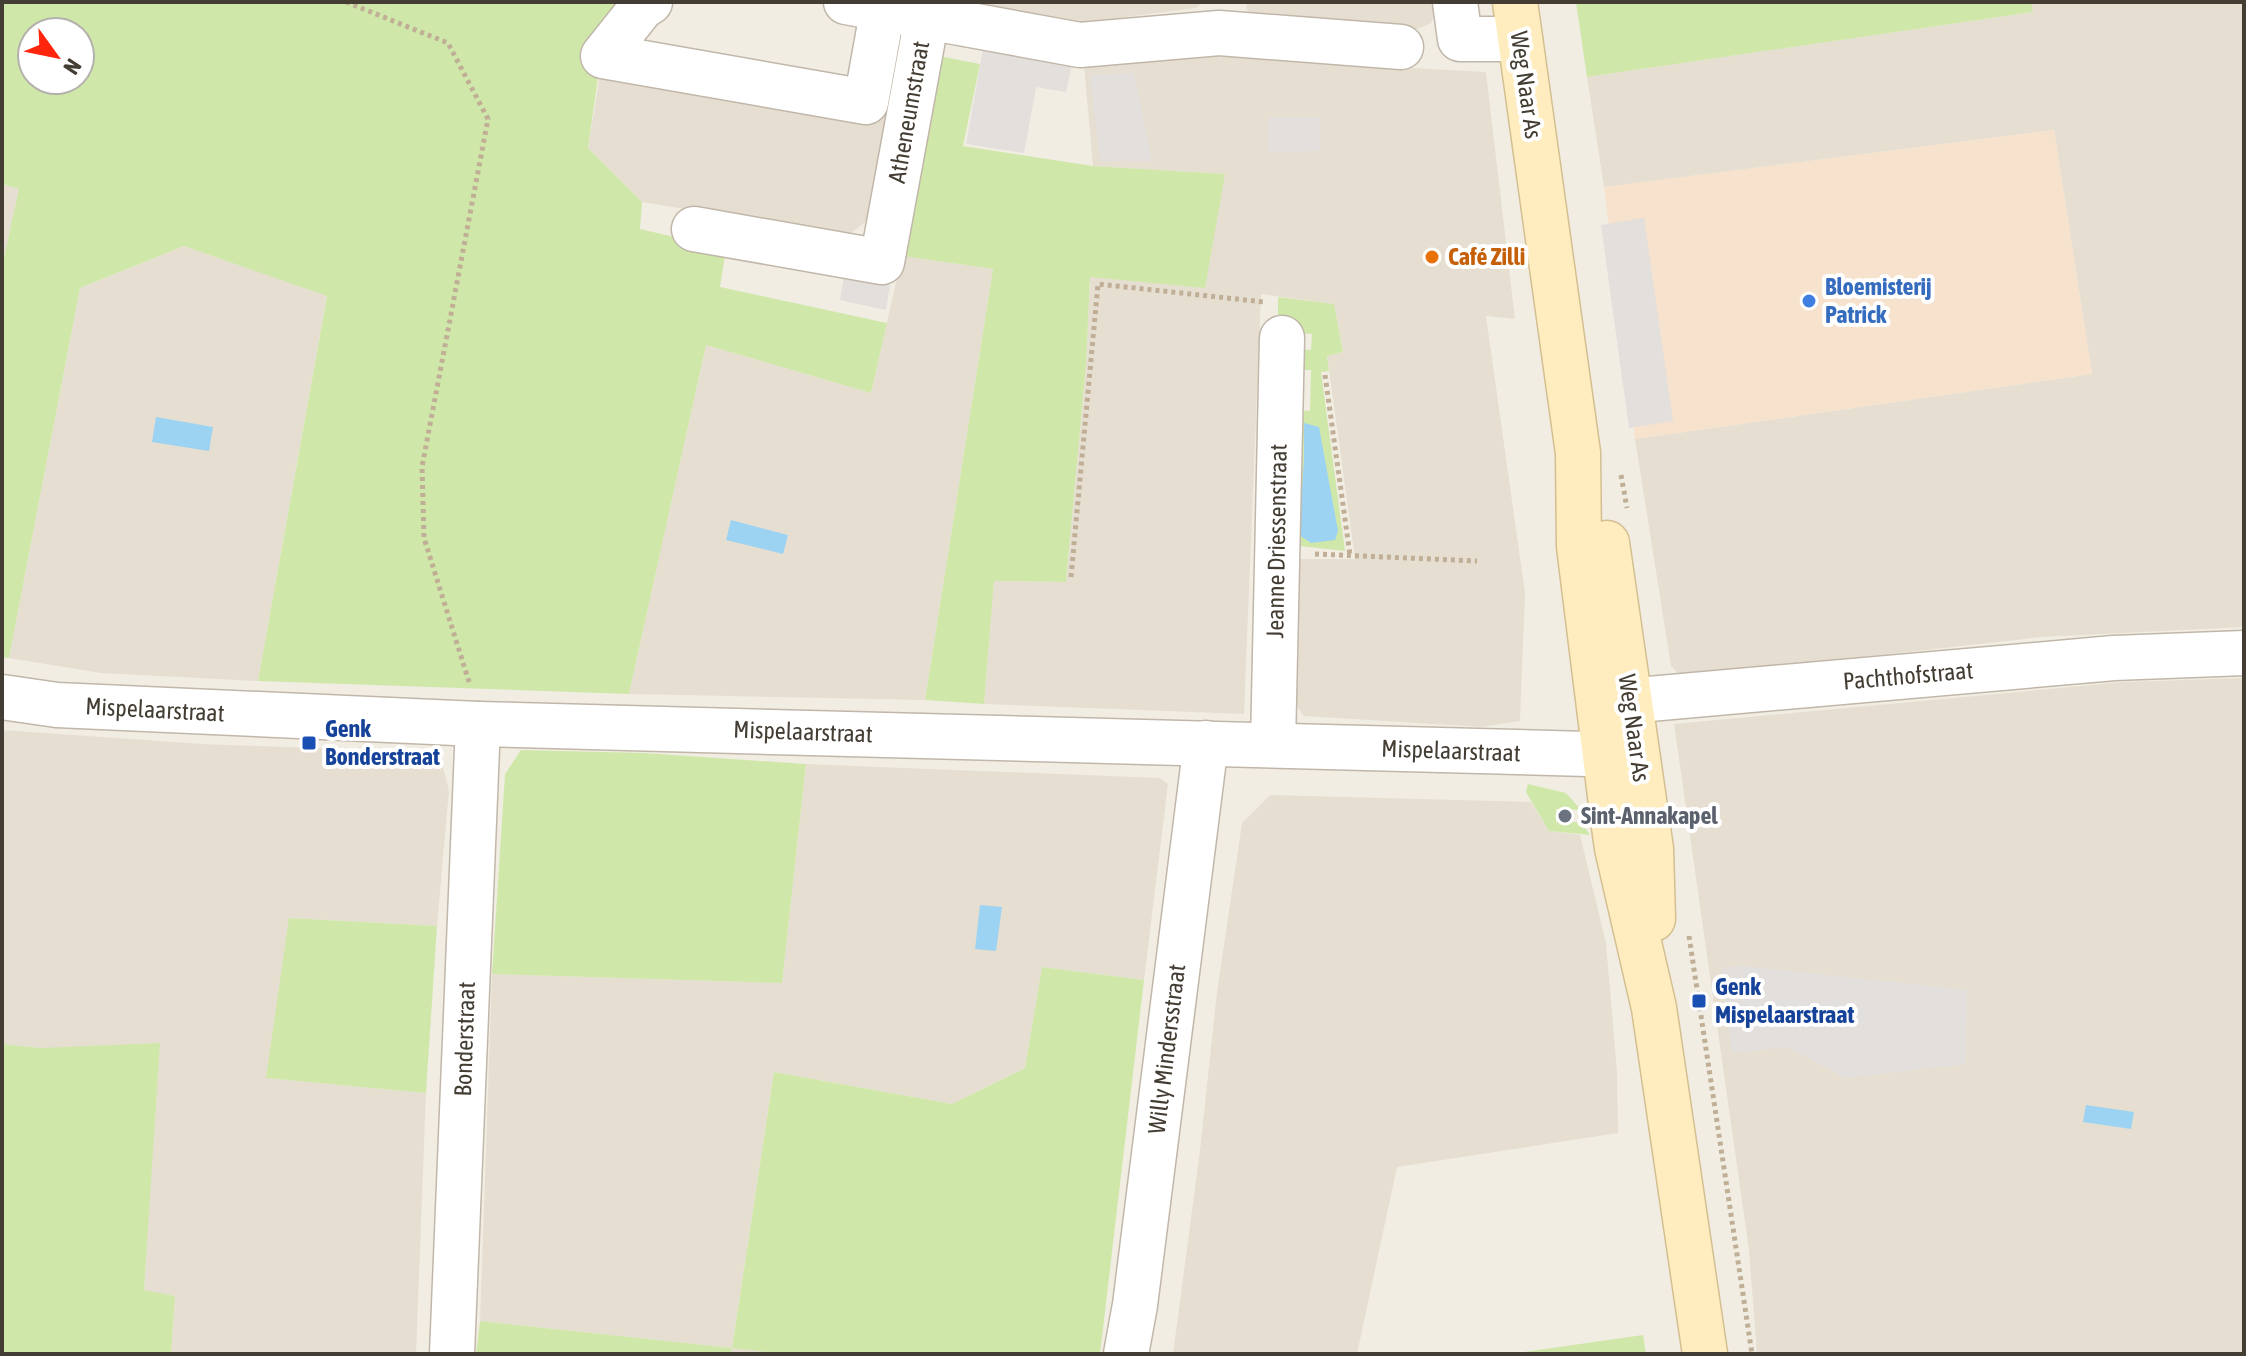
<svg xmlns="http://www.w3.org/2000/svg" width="2246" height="1356" viewBox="0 0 2246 1356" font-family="'Asap Condensed',sans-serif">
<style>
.residential{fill:#e6dfd1}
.commercial{fill:#f6e2cd}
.green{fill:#cfe8aa;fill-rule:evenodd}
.parking{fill:#e2dfdc}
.water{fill:#9cd3f2}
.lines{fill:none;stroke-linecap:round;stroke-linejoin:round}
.street-casing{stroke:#c1b7a9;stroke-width:47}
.secondary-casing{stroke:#d4bf91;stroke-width:47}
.path{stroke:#c0af96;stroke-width:5;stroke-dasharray:4 4;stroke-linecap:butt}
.street{stroke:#fff;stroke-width:44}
.secondary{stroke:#ffedc0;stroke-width:44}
.food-dot{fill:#e8710a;stroke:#fff;stroke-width:3}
.shop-dot{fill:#3f7fe0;stroke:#fff;stroke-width:3}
.transit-dot{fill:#1a4fb4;stroke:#fff;stroke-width:3}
.worship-dot{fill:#6b7280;stroke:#fff;stroke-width:3}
.labels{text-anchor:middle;stroke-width:8;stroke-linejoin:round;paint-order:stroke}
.street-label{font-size:24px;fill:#443d33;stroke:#fff}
.food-label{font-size:24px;font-weight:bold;fill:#c56008;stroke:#fff;text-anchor:start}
.shop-label{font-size:24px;font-weight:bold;fill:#366cbe;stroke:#fff;text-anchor:start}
.transit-label{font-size:24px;font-weight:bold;fill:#164399;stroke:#fff;text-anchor:start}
.worship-label{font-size:24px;font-weight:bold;fill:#5b616d;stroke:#fff;text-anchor:start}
</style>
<rect width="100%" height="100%" fill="#f2ede3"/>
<g class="residential">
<polygon points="971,2 1203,2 1196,8 1079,23 973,5"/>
<polygon points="1247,2 1438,2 1438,3 1431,23 1418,29 1258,18 1246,9"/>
<polygon points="2031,2 2244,2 2244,627 2042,637 1681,677 1671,666 1635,439 2092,374 2054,130 1604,187 1587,77 2033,12"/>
<polygon points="1208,53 1286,61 1486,72 1515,319 1486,316 1525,593 1520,721 1481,727 1304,716 1290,698 1295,559 1355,559 1327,356 1343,352 1334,304 1261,294 1244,714 984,704 994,581 1066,582 1086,365 1090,277 1224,174 1093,166 1084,65"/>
<polygon points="603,56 891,106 872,217 847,236 642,202 588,148"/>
<polygon points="2,184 20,189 2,266"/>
<polygon points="184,246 327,295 258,681 101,673 9,658 80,288"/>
<polygon points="902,256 993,269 925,700 629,694 706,345 871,393"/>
<polygon points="2244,678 2244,1354 1757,1354 1749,1250 1674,724 2124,682"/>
<polygon points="2,730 203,744 428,752 443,767 449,790 437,926 290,918 267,1078 426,1093 416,1354 171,1354 175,1296 144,1291 149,1198 40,1048 2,1044"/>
<polygon points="806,764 1160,778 1168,784 1144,980 1042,967 1025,1068 952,1104 774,1072 732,1347 782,1354 731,1354 732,1348 480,1321 492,974 782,983"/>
<polygon points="1270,795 1531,802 1549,831 1580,835 1606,943 1617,1072 1618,1133 1397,1167 1357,1354 1173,1354 1200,1150 1217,992 1242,823"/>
</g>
<polygon class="commercial" points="2054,130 2092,374 1635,439 1604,187"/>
<g class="green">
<path d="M2,2h648l-49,54 -13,92 54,54 -2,27 86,20 -6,38 167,36 -16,70 -165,-48 -77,349 -371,-13 69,-385 -143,-50 -104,42 -71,370 -7,-1v-390l17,-78 -17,-5zM32,32h48v48h-48z"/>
<polygon points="1576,2 2031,2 2033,12 1587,77"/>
<polygon points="934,55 980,64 963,146 1093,166 1225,174 1205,288 1090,277 1086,365 1066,582 994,581 984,704 925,700 993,269 902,256"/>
<polygon points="1278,297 1334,304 1343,352 1327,356 1329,371 1321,372 1345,551 1291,545 1294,410 1310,411 1311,370 1297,370 1297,349 1311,350 1312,334 1278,332"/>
<polygon points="521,750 644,753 806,764 782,983 492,974 505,774"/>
<polygon points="1528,784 1566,793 1581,810 1556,809 1556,822 1581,822 1590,835 1549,831 1526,792"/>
<polygon points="289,918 437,926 426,1093 266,1078"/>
<polygon points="1042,967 1144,980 1100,1354 782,1354 732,1348 731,1354 476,1354 480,1321 732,1348 774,1072 952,1104 1025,1068"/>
<polygon points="160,1043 144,1290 175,1296 171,1354 2,1354 2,1044 40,1048"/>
<polygon points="1643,1335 1646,1354 1510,1354"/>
</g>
<g class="parking">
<polygon points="983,49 1072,65 1066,92 1036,87 1024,153 966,144"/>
<polygon points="1134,73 1152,161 1100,161 1090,75"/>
<polygon points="1267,118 1320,118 1320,151 1268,152"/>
<polygon points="1644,218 1673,421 1629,428 1601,225"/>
<polygon points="845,270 891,279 886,310 840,300"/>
<polygon points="1744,966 1967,990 1966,1064 1845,1078 1788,1047 1732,1053 1721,968"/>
</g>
<g class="water">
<polygon points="156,417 213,427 209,451 152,442"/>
<polygon points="1304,423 1319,427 1338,531 1335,540 1311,543 1299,535 1304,460"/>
<polygon points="731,520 788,535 783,554 726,540"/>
<polygon points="980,905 1002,907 996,951 975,949"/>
<polygon points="2086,1105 2134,1112 2131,1129 2083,1122"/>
</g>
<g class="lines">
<defs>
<g id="street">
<polyline points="650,2 642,7 603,56 866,102 884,2"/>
<polyline points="846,2 912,14"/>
<polyline points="1455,2 1460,39 1520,39"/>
<polyline points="694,229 882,262 927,17 1080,45 1219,33 1401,47"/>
<polyline points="2,697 57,705 478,724 1587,754 1605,753 1630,702 1649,699 2114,658 2244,653"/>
<polyline points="1273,744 1282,338"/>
<polyline points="452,1354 478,724"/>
<polyline points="1126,1354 1135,1305 1206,743"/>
</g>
<g id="secondary">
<polyline points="1515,2 1578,453 1579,546 1612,812 1617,848 1654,1008 1705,1354"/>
<polyline points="1607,543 1651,849 1653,919"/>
</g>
</defs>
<use href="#street" class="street-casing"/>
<use href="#secondary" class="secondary-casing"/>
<g class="path">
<polyline points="346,2 448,43 488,119 422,467 424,538 470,685"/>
<polyline points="1325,375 1350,555"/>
<polyline points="1621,475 1627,508"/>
<polyline points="1315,554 1477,561"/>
<polyline points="1071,577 1098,284 1264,302"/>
<polyline points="1689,936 1752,1354"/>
</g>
<use href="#street" class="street"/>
<use href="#secondary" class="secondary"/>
</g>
<circle class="food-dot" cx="1432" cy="257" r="8"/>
<circle class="shop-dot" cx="1809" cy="301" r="8"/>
<g class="transit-dot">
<rect x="301" y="735" width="16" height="16" rx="4"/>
<rect x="1691" y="993" width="16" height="16" rx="4"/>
</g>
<circle class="worship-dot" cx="1565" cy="816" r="8"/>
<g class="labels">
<g class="street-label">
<text transform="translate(1526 85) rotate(82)" y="8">Weg Naar As</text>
<text transform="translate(909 112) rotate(-80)" y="8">Atheneumstraat</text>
<text transform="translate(1277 541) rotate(-89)" y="8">Jeanne Driessenstraat</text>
<text transform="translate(1908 676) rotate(-5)" y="8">Pachthofstraat</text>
<text transform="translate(155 710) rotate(3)" y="8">Mispelaarstraat</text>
<text transform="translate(1634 728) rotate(82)" y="8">Weg Naar As</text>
<text transform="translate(803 732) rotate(2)" y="8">Mispelaarstraat</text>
<text transform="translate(1451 751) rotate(2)" y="8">Mispelaarstraat</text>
<text transform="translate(465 1039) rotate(-88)" y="8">Bonderstraat</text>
<text transform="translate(1167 1049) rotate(-83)" y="8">Willy Mindersstraat</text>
</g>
<g class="food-label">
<text x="1448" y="265">Café Zilli</text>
</g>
<g class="shop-label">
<text x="1825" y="295">Bloemisterij<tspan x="1825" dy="28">Patrick</tspan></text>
</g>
<g class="transit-label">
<text x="325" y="737">Genk<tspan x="325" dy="28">Bonderstraat</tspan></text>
<text x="1715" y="995">Genk<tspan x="1715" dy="28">Mispelaarstraat</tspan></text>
</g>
<g class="worship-label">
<text x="1581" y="824">Sint-Annakapel</text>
</g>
</g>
<rect width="2246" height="1356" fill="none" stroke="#443d33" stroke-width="8"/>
<g transform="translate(56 56) rotate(123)"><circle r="38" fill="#ffffff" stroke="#b4b1ad" stroke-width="2"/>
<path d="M0-6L14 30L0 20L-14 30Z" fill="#ff260d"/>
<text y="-12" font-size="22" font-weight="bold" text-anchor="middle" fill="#443d33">N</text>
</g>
</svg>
